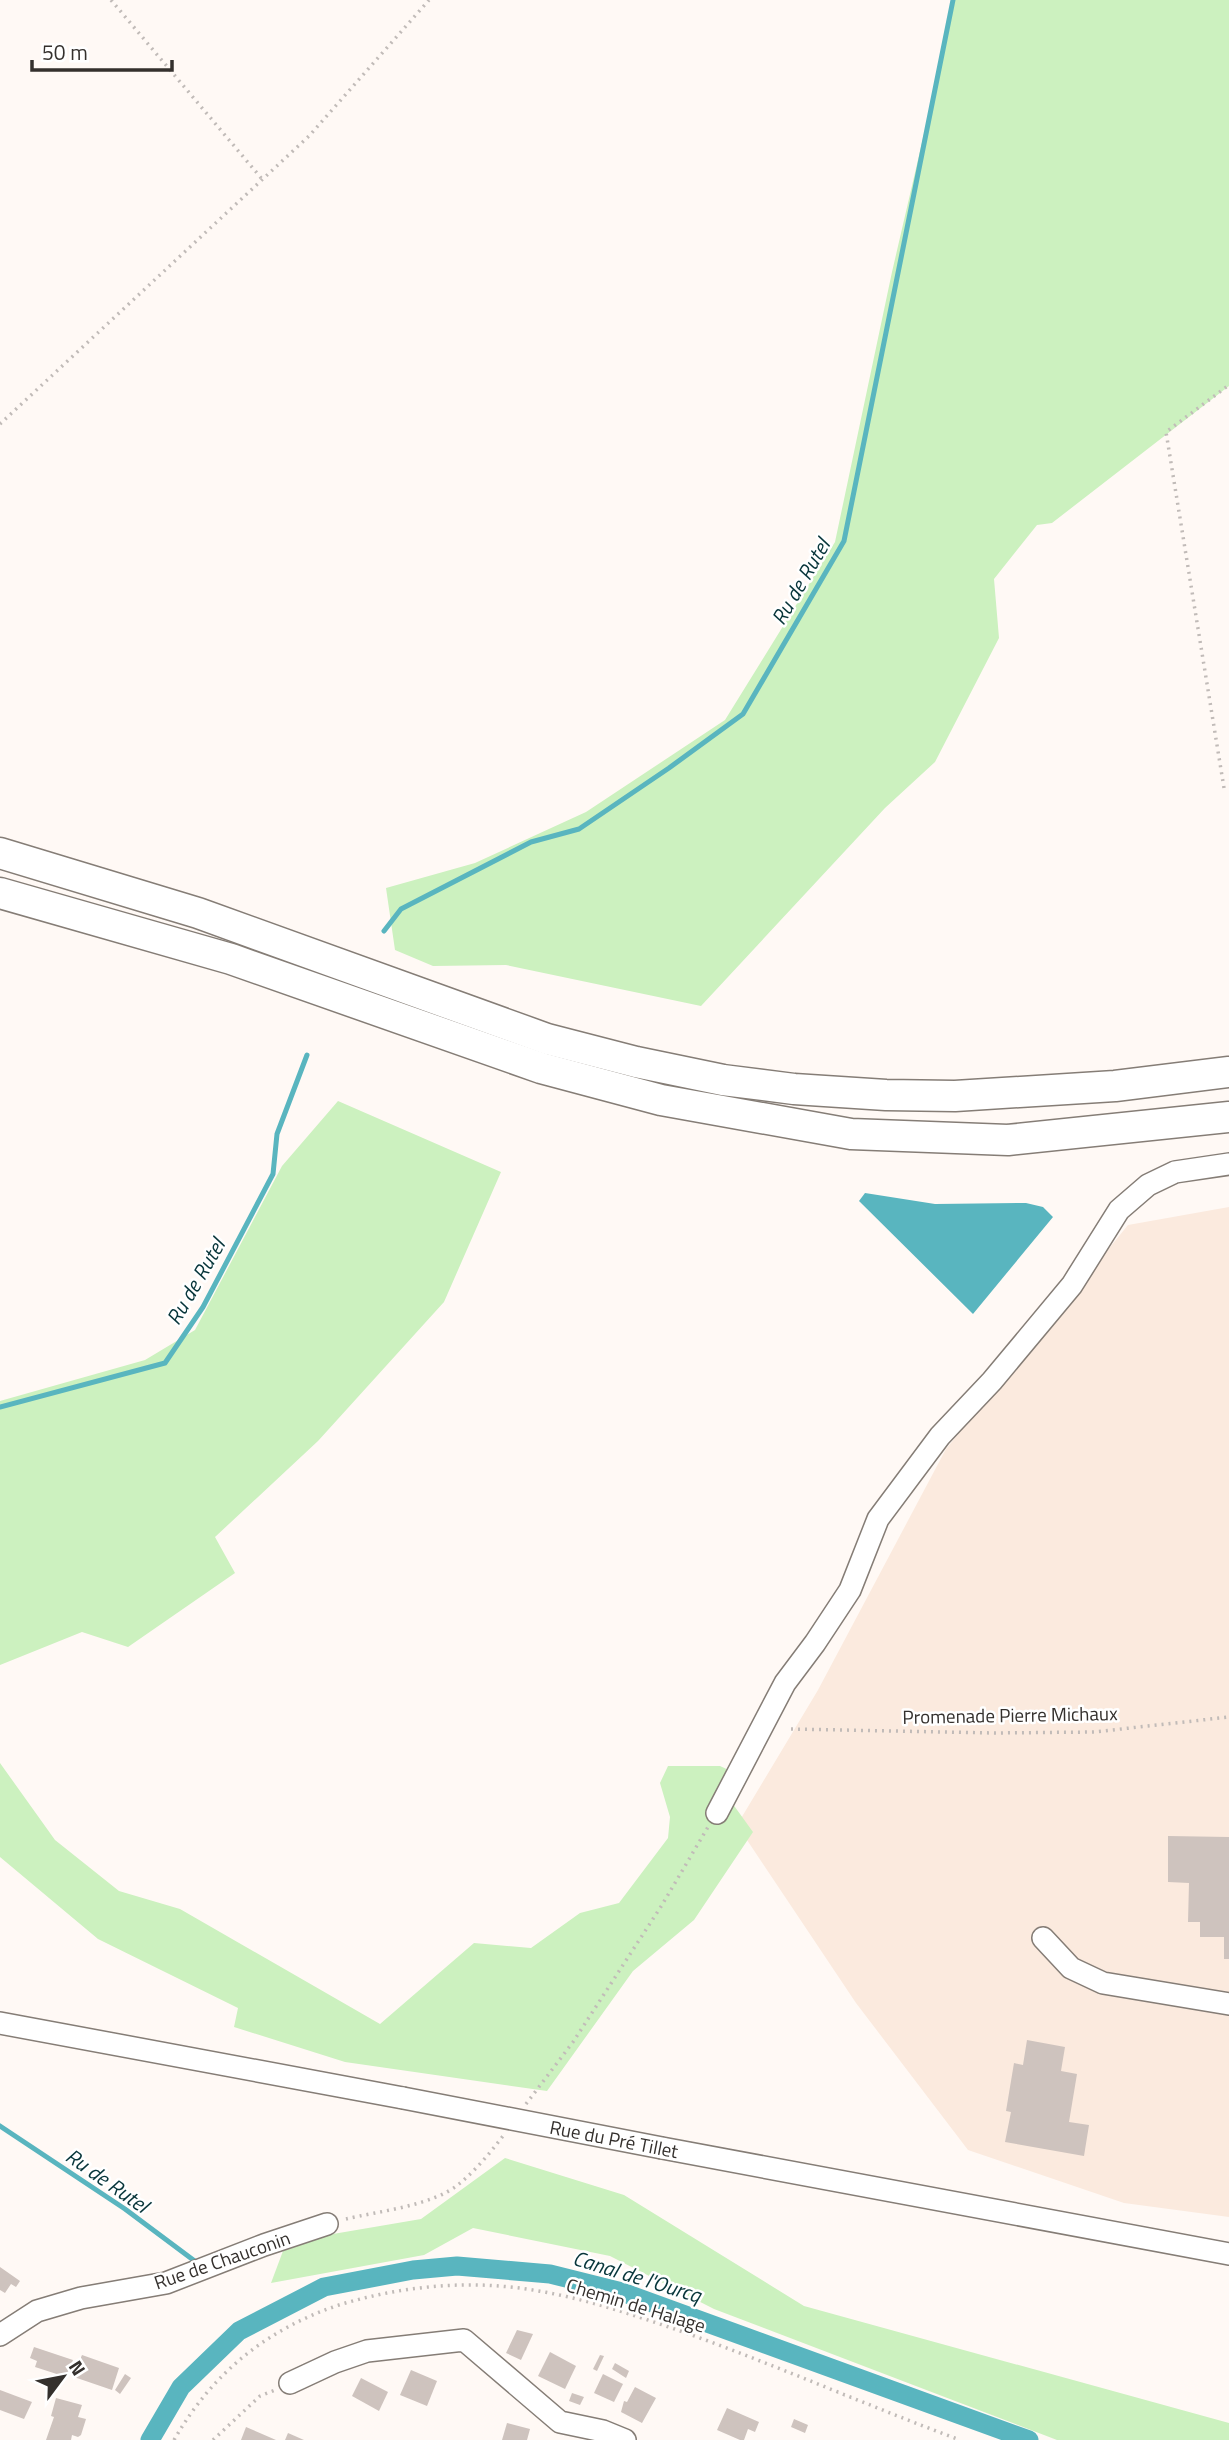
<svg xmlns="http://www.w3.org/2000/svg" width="1229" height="2440" viewBox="0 0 1229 2440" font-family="'Titillium Web',sans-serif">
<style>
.built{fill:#fbeade}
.green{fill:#ccf1bf}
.water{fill:#59b5bf}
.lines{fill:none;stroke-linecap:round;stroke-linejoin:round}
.stream{stroke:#59b5bf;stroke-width:5}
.canal{stroke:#59b5bf;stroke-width:19}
.building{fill:#cec3be}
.minor-casing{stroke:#857d76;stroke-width:24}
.highway-casing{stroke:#857d76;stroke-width:33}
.path{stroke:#c1bbb8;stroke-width:3.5;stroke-dasharray:2 5;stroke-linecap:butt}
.minor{stroke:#fff;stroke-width:21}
.highway{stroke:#fff;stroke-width:30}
.minor-bridge-casing{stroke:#857d76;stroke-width:24;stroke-linecap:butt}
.minor-bridge{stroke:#fff;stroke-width:21}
.labels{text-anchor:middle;stroke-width:5;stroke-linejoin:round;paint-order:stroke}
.street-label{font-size:19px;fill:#34302d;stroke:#fff}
.water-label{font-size:21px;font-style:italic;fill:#07353a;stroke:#fff}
</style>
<rect width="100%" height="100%" fill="#fff9f5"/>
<polygon class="built" points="1229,1207 1229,2217 1124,2203 968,2150 856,2003 737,1825 818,1690 946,1449 1128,1225"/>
<g class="green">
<polygon points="955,0 1229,0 1229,386 1052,523 1037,525 994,579 999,638 935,762 885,808 701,1006 506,965 433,966 395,950 386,888 475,863 586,812 725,720 835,542 892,272"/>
<polygon points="338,1101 501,1172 444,1302 318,1441 215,1537 235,1573 128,1647 82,1632 0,1665 0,1401 145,1360 195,1330 282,1166"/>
<polygon points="0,1763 55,1840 119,1891 180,1909 380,2024 474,1943 531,1948 580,1913 619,1903 668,1838 670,1817 660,1783 668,1766 720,1766 735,1773 722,1789 753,1832 694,1920 633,1971 547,2091 345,2062 234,2027 238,2008 98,1939 0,1857"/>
<polygon points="505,2158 624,2195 804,2306 1229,2423 1229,2440 1057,2440 714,2309 610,2256 473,2228 424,2255 271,2283 283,2251 333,2234 421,2219"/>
</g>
<polygon class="water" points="865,1193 935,1204 1026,1203 1043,1207 1053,1217 973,1314 859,1201"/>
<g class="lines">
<g class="stream">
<polyline points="384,931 401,909 531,842 579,829 669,768 743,714 844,541 953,0"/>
<polyline points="0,1407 165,1363 203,1307 273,1174 277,1134 307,1055"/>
<polyline points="0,2126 125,2209 196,2262"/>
</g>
<polyline class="canal" points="150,2440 181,2387 239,2331 324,2287 413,2270 457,2266 550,2274 622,2292 1029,2440"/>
</g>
<g class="building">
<polygon points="1168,1836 1229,1837 1229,1959 1224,1959 1224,1937 1200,1937 1200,1922 1188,1922 1189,1883 1168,1882"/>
<polygon points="1027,2040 1065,2047 1061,2071 1077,2074 1069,2122 1089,2125 1084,2156 1005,2142 1011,2112 1006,2111 1014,2063 1023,2065"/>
<polygon points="0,2267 20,2281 16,2287 11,2284 5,2293 0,2290"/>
<polygon points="517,2330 533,2334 521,2360 506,2353"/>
<polygon points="34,2347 73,2360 66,2377 35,2367 37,2361 30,2358"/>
<polygon points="550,2352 576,2366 565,2389 538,2376"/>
<polygon points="82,2355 119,2368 112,2390 74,2377 75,2375 71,2374 74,2363 78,2364"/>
<polygon points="600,2355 604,2356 597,2371 593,2369"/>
<polygon points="615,2363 629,2371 626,2378 612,2369"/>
<polygon points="411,2370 437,2381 427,2406 400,2395"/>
<polygon points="125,2374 131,2378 120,2394 115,2390"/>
<polygon points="603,2374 623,2384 614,2402 594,2393"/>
<polygon points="361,2378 388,2392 379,2411 352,2396"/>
<polygon points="635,2387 656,2398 642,2423 621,2412 624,2401 627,2402"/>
<polygon points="0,2390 32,2402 24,2419 0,2410"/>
<polygon points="572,2393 584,2397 580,2405 569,2401"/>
<polygon points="56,2398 82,2405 78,2417 86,2419 81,2435 78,2437 72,2435 71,2440 46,2440 54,2417 51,2416"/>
<polygon points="727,2408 759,2422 755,2432 748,2429 744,2440 740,2440 717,2430"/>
<polygon points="794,2419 808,2425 805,2433 791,2427"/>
<polygon points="507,2423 530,2429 527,2440 502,2440"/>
<polygon points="246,2427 276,2440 241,2440"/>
<polygon points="288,2433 304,2440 285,2440"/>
</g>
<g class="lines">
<defs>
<g id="minor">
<polyline points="717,1813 785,1683 815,1643 850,1590 878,1519 940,1436 992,1381 1072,1285 1119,1210 1148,1185 1175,1172 1229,1164"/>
<polyline points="1043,1938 1071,1968 1103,1983 1229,2004"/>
<polyline points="0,2023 403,2098"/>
<polyline points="662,2148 1229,2254"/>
<polyline points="0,2335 37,2311 81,2298 166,2283 264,2245 327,2224"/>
<polyline points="290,2383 335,2362 367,2351 464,2340 560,2422 603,2431 625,2440"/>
</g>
<g id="highway">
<polyline points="0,853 198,913 547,1039 636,1062 723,1080 794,1089 886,1095 955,1096 1115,1086 1229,1072"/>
<polyline points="0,893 231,959 541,1068 661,1100 851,1134 1008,1140 1229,1117"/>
</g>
</defs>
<use href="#minor" class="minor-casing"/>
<use href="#highway" class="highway-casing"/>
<g class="path">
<polyline points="111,0 262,179"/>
<polyline points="0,424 309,136 429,0"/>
<polyline points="1224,788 1166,432 1229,385"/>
<polyline points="791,1729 994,1733 1094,1732 1229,1717"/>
<polyline points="526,2104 573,2042 662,1905 708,1827"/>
<path d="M346,2219c33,-8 86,-13 113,-35 17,-14 31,-31 44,-48"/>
<path d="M174,2440c39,-68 94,-112 168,-136 51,-15 105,-22 157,-18 66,5 129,27 190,48 91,33 180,72 271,106"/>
<polyline points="213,2440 260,2396 275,2390"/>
</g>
<use href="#minor" class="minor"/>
<use href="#highway" class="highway"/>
<defs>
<polyline id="minor-bridge" points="403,2098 662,2148"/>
</defs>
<use href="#minor-bridge" class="minor-bridge-casing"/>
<use href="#minor-bridge" class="minor-bridge"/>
</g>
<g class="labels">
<g class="street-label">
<text transform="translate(1010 1715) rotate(-1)" y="7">Promenade Pierre Michaux</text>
<text transform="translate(614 2139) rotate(11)" y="7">Rue du Pré Tillet</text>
<text transform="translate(222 2260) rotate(-19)" y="7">Rue de Chauconin</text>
<text transform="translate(636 2305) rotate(17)" y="7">Chemin de Halage</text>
</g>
<g class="water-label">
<text transform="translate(801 582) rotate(-60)" y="7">Ru de Rutel</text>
<text transform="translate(196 1282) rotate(-60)" y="7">Ru de Rutel</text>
<text transform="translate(107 2181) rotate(35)" y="7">Ru de Rutel</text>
<text transform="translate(637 2277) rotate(17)" y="7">Canal de l'Ourcq</text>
</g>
</g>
<g transform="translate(63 2377) rotate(58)" stroke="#ffffff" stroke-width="5" paint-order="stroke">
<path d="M0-5L12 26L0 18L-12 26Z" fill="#34302d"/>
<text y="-10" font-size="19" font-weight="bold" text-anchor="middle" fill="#34302d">N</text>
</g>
<path d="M32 60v10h140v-10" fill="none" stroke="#34302d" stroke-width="3.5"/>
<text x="42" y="60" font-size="21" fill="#34302d" stroke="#ffffff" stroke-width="5" paint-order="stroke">50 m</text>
</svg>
